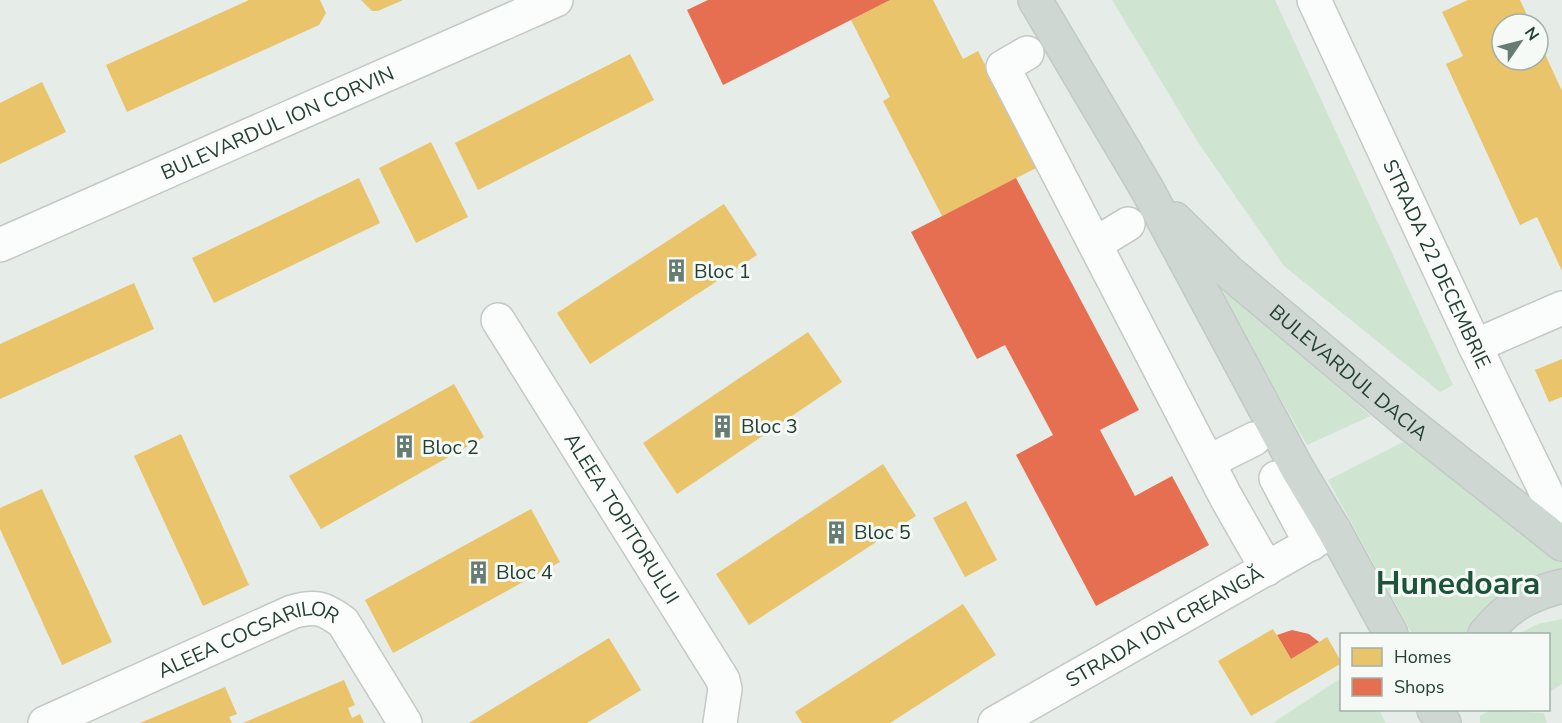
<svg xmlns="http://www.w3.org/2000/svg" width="1562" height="723" viewBox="0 0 1562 723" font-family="'Nunito Sans',sans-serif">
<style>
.green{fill:#cfe5d1}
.homes{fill:#e9c46a}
.shops{fill:#e76f51}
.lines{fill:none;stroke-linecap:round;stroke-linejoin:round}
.minor-casing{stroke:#c3c9c5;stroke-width:36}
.major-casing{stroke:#c2cac6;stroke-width:36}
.minor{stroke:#fbfcfc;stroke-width:33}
.major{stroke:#cfd7d3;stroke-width:33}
.labels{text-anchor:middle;stroke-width:6;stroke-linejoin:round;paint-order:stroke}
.street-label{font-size:20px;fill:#234032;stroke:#f5faf6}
.poi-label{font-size:20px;fill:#234032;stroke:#f5faf6;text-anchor:start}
.town-label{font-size:32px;font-weight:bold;fill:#1e533b;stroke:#f5faf6}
</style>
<rect width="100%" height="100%" fill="#e6ece8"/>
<g class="green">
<polygon points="1112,0 1275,0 1453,385 1440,392 1284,266 1199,144"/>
<polygon points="1221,287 1223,287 1371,416 1307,445 1220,293"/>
<polygon points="1403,442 1562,562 1562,581 1476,622 1467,634 1412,634 1328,480"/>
<polygon points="1562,619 1562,684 1552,690 1549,694 1548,634 1518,634 1538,624"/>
<polygon points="1341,678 1342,710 1379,710 1386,723 1273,723"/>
<polygon points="1490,710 1544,713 1547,723 1480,723 1480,716"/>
</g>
<g class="homes">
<polygon points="249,0 320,0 326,13 319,25 127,112 106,65"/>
<polygon points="361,0 403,0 378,11 372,11"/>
<polygon points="890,0 933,0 963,59 978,51 1038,167 942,216 883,101 890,97 851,20"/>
<polygon points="1468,0 1520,0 1531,24 1502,24 1502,60 1538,60 1538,39 1562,91 1562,271 1537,217 1520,225 1446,64 1463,56 1442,12"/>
<polygon points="630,54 654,100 478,190 455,143"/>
<polygon points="42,82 66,132 0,164 0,103"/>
<polygon points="431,142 468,217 416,243 379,168"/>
<polygon points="359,178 380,223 214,303 192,258"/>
<polygon points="724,204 757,255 590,364 557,313"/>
<polygon points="134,283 154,329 0,399 0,344"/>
<polygon points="808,332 842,382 677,494 643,443"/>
<polygon points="1562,359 1562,397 1549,402 1535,370"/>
<polygon points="454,384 484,437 321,529 289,476"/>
<polygon points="181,434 249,585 203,606 134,456"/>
<polygon points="883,464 916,516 749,625 716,574"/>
<polygon points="42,489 112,642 62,665 0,529 0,508"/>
<polygon points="966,501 997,560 965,577 933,518"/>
<polygon points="531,509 560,562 393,653 365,600"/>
<polygon points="963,604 996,655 890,723 802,723 795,712"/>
<polygon points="1273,629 1291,659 1327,637 1342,663 1251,716 1218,661"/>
<polygon points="609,638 641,690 587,723 469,723"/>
<polygon points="344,680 355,705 348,708 352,718 360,714 364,723 243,723"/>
<polygon points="225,687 237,714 229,717 232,723 140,723"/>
</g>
<g class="shops">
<polygon points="708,0 890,0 723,85 687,10"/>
<polygon points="1016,178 1139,410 1100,430 1135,496 1172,476 1209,545 1096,606 1016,455 1053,435 1005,345 977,359 911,232"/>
<polygon points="1292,630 1309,634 1319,642 1291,659 1277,635"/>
</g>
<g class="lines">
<defs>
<g id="minor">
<path id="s1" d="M1314,0l161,346 87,179"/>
<polyline points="1027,53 1003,67 1227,499 1267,569"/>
<polyline points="1095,244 1128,224"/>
<path id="s2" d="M0,245l556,-245"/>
<path id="s3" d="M498,320l225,360 2,9 -5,34"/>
<polyline points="1475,346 1562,308"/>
<polyline points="1208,462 1254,439"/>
<polyline points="1276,478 1311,544"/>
<path id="s4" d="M45,723l247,-111c23,-7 32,-4 51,10l62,101"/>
<path id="s5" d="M995,723l339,-193"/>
</g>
<g id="major">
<polyline points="1035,0 1147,189 1297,468 1334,530 1391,634"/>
<path id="s6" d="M1175,219l55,54 175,147 157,124"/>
<path d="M1485,634c23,-28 42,-39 77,-48"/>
<polyline points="1434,710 1444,723"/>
</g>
</defs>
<use href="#minor" class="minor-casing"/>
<use href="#major" class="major-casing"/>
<use href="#minor" class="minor"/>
<use href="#major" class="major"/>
</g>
<defs>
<symbol id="building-bare" viewBox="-9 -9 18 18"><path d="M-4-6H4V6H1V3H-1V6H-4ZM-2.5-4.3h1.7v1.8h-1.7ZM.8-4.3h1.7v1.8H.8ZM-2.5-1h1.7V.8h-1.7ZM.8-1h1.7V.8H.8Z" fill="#677c72" stroke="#f5faf6" stroke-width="2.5" paint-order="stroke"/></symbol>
</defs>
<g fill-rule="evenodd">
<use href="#building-bare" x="660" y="254" width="33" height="33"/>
<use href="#building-bare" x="706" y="410" width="33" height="33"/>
<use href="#building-bare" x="388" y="430" width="33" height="33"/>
<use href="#building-bare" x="820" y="516" width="33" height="33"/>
<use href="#building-bare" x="462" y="556" width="33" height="33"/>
</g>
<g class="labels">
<g class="street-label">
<text dy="7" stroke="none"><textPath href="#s2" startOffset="303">BULEVARDUL ION CORVIN</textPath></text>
<text dy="7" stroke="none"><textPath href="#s1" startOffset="291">STRADA 22 DECEMBRIE</textPath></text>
<text dy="7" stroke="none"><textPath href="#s6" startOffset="232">BULEVARDUL DACIA</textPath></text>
<text dy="7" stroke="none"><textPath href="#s3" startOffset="234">ALEEA TOPITORULUI</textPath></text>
<text dy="7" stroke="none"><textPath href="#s5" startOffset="195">STRADA ION CREANGĂ</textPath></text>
<text dy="7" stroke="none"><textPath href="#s4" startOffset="222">ALEEA COCSARILOR</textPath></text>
</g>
<g class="poi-label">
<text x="694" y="278">Bloc 1</text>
<text x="741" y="433">Bloc 3</text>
<text x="422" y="454">Bloc 2</text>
<text x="854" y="539">Bloc 5</text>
<text x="496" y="579">Bloc 4</text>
</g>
<g class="town-label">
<text x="1458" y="594">Hunedoara</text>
</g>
</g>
<rect x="1340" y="633" width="210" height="78" fill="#f5faf6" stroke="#a1b0a8" stroke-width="1.5"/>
<rect x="1352" y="648" width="30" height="18" fill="#e9c46a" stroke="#a1b0a8" stroke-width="1.5"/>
<text x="1394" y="663" font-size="18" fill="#234032">Homes</text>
<rect x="1352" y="678" width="30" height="18" fill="#e76f51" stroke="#a1b0a8" stroke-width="1.5"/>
<text x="1394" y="693" font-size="18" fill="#234032">Shops</text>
<g transform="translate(1520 42) rotate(55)"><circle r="28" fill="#f5faf6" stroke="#a1b0a8" stroke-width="1.5"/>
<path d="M0-4.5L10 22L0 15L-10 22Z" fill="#677c72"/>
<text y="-9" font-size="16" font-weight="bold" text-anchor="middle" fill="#234032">N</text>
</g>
</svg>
